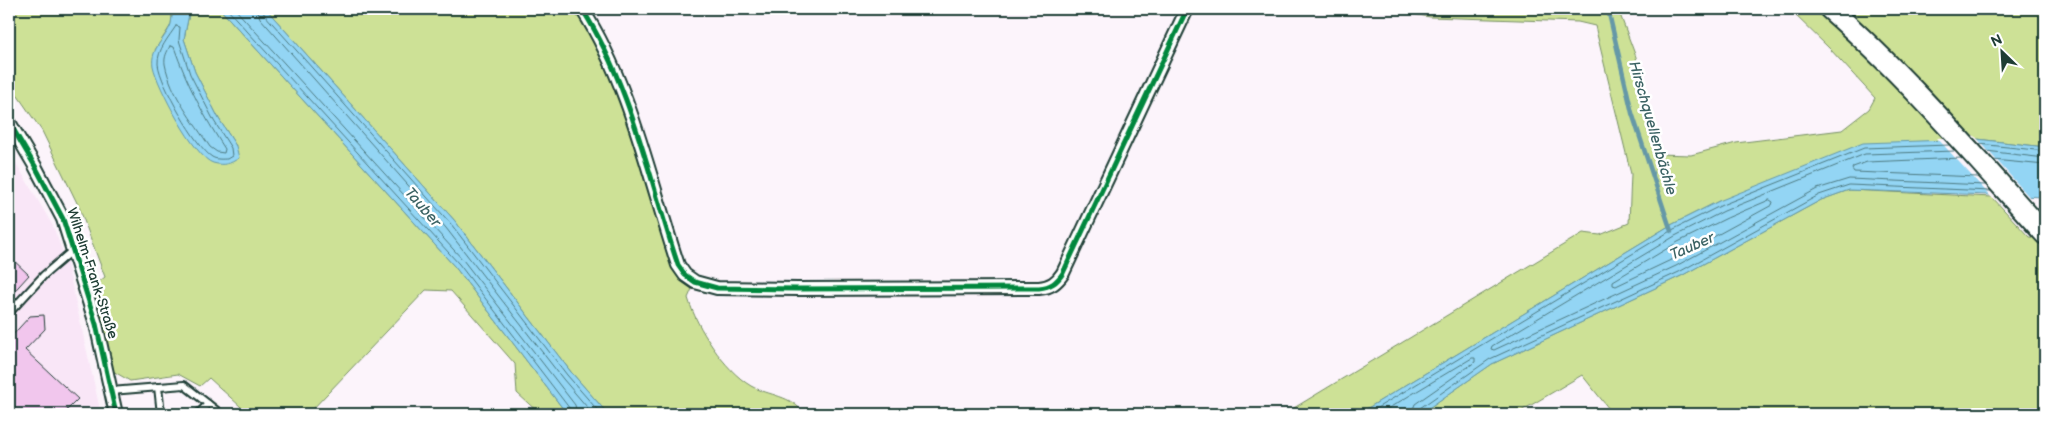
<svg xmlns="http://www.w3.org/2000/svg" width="2054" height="423" viewBox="0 0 2054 423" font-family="'Balsamiq Sans',sans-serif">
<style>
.built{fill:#f9e6f7}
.green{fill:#cde196;stroke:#768f65}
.water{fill:#93d5f4;stroke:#6598a7}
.pier{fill:#fcf4fb}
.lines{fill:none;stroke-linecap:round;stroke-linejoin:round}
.shore{stroke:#4d7a81;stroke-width:1}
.stream{stroke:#6598a7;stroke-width:4.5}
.building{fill:#f1c6ed;stroke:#1f3d34}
.lane-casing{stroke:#1f3d34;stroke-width:10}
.street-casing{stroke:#1f3d34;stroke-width:16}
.primary-casing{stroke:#1f3d34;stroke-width:24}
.lane{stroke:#fff;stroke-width:6}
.street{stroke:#fff;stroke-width:12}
.primary{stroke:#fff;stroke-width:20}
.cycleway-casing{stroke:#fff;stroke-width:8}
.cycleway{stroke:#00873e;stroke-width:5}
.labels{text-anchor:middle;stroke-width:5;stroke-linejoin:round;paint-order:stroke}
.street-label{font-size:14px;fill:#1f3d34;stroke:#fff}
.water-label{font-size:15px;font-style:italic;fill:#3c6364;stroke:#fff}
</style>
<rect width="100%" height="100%" fill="#fcf4fb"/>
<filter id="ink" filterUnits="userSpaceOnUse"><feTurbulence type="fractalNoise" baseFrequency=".02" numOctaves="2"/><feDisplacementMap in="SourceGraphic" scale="10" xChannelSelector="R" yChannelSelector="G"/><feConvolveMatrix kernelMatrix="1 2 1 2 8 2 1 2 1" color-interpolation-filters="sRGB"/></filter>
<g filter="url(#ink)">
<polygon class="built" points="9,151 53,226 67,263 101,414 9,414"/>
<g class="green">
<polygon points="9,9 173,9 171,25 155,50 236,146 219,119 195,72 184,39 190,9 220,9 455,267 567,414 540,414 517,393 515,364 451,291 426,290 308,414 234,414 241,407 209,378 200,386 178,374 130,381 106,367 86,292 105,277 79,207 42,131 9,83"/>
<path d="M266,9h316l14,22 73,207 26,44 -7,16c9,30 36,72 63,88 18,10 41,9 53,28h-196l-37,-42 -116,-151z"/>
<polygon points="1384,9 1618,9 1636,57 1652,133 1659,154 1691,155 1736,143 1842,130 1869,109 1875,98 1830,49 1789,9 2045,9 2045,147 1977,139 1719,201 1669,226 1358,414 1284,414 1583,233 1600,235 1629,223 1631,174 1595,26 1578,22 1430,17"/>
<polygon points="1849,190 1992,197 2029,237 2045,238 2045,414 1613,414 1582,375 1516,414 1420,414 1492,364 1681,276 1821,200"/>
</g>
<g class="water">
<path d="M173,9h17l-6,30 11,33 24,47 17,27 3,12c-9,6 -15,8 -26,5 -18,-5 -56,-77 -60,-97 -3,-18 13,-27 18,-42 1,-5 1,-10 2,-15z"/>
<polygon points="220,9 266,9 455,221 571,372 608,414 567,414 455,267"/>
<polygon points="1977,139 2045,147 2045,197 1849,190 1821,200 1681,276 1492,364 1420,414 1358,414 1669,226 1719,201 1863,143"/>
</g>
<polygon class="pier" points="1975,136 2032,200 1993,199 1937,138"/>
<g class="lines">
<g class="shore">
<polyline points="227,9 459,264 570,409 571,414"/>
<polyline points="235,9 463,260 575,405 577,414"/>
<polyline points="257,9 260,18 446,228 563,379 593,414"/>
<polyline points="263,9 264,14 451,224 567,375 601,414"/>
<path d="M176,26l4,1 -1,13 11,34 24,47 17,27 1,8 -5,3c-4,0 -10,1 -15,-2 -16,-10 -52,-73 -54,-93 -1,-14 11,-27 18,-38z"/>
<path d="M170,46l4,1c13,37 30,70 51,102l-1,4 -7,-1 -7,-5c-17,-26 -39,-52 -45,-83 -1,-7 2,-12 5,-18z"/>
<polyline points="1979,144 2045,151"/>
<polyline points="1955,151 1865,154 1724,211 1675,236 1492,346 1491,349 1494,350 1676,266 1817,189 1849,179 1985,185"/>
<polyline points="1986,151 2045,158"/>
<polyline points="1962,158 1867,162 1853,167 1852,169 1854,172 1978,177"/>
<polyline points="1993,160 2045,165"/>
<polygon points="1770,200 1773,202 1772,205 1673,259 1616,286 1613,285 1613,281 1678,242 1727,218"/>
<polyline points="1367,414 1672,230 1722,205 1864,148 1949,145"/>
<polyline points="1379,414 1472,358 1475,358 1475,362 1415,404 1411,414"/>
<polyline points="1418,414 1420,408 1490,359 1679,272 1819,195 1849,185 1991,191"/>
</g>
<polyline class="stream" points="1608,9 1632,113 1671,231"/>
</g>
<g class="building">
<polygon points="9,256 29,275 9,297"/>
<polygon points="44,315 45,329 25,350 78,399 63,414 9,414 9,339 30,316"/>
</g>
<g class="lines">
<defs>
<g id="lane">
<polyline points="9,313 44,275 73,250"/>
<polyline points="158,387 161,414"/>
<polyline points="111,391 184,385 221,414"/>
<polyline points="198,414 208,404"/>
</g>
<g id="street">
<path d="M582,9c48,74 68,172 96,256l7,10 10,7 22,6 81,1 241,-1c12,-1 18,-6 24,-15l124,-264"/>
<polyline points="9,122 35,166 63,219 96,324 116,414"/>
</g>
<path id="primary" d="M1830,9c78,69 146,149 215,225"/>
</defs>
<use href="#lane" class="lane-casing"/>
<use href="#street" class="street-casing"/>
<use href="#primary" class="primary-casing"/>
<use href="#lane" class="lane"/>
<use href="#street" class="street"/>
<use href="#primary" class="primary"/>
<defs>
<g id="cycleway">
<path d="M582,9c48,74 68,172 96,256l7,10 10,7 22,6 81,1 241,-1c12,-1 18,-6 24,-15l124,-264"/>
<polyline points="9,122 35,166 63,219 96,324 116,414"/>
</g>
</defs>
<use href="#cycleway" class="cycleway-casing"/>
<use href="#cycleway" class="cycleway"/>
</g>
</g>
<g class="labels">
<g class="street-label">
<text transform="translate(93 273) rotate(72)" y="5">Wilhelm-Frank-Straße</text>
</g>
<g class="water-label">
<text transform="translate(1653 128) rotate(74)" y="5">Hirschquellenbächle</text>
<text transform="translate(423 207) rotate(49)" y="5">Tauber</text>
<text transform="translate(1692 246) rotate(-24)" y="5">Tauber</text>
</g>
</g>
<rect width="2054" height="423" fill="none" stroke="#fff" stroke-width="30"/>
<rect x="15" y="15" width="2024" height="393" fill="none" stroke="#1f3d34" stroke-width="2" filter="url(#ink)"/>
<g transform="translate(2002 52) rotate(335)" stroke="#ffffff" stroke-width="4" paint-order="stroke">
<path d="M0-4L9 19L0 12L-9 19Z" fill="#1f3d34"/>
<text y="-8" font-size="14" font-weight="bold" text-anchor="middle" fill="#1f3d34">N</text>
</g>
</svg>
